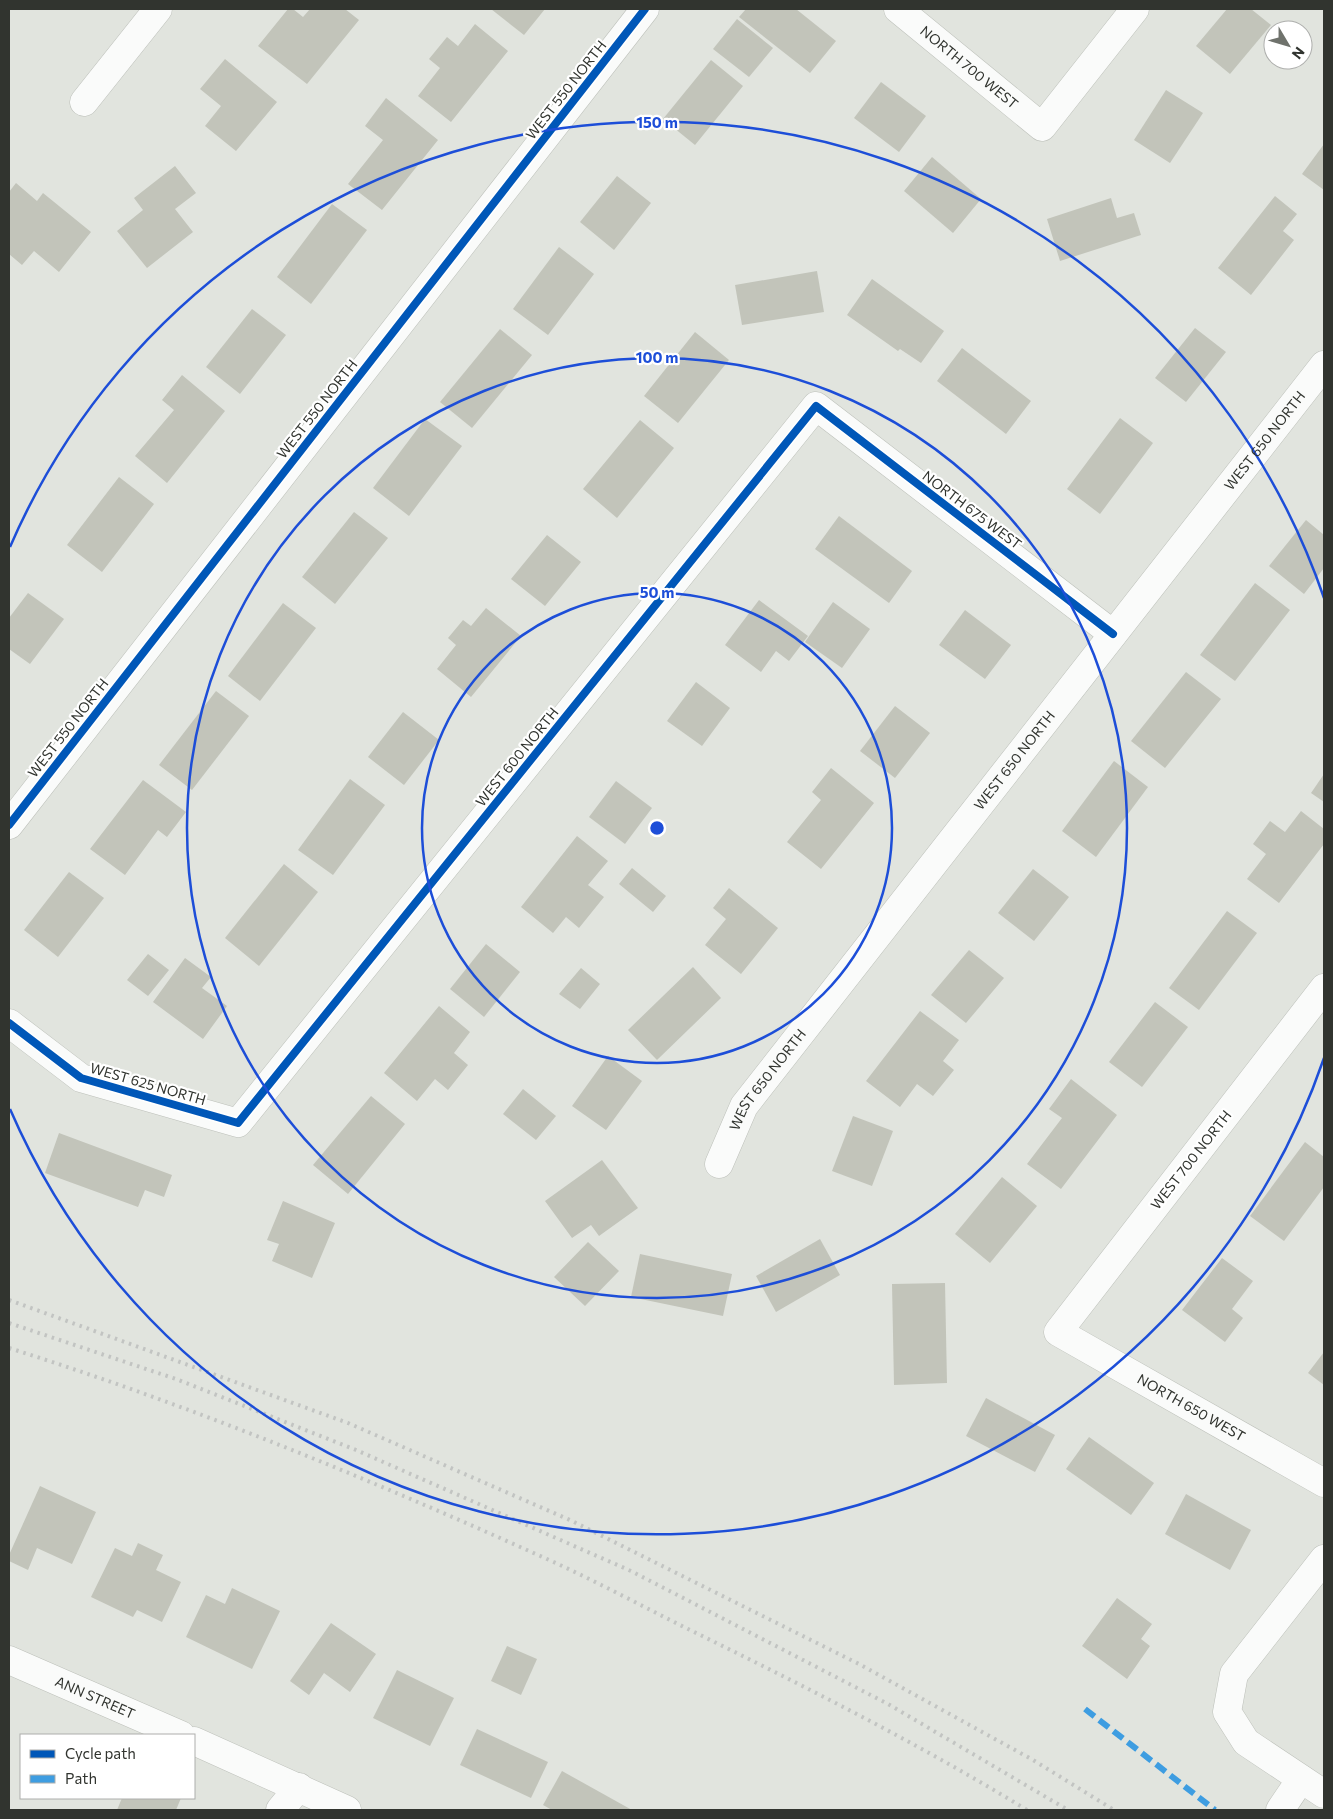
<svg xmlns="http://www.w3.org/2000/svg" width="1333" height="1819" viewBox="0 0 1333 1819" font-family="Commissioner,sans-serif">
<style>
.building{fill:#c2c4ba}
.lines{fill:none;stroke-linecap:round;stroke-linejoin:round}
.minor-casing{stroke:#bdc0ba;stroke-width:29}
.minor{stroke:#fafbfa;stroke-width:28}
.rail{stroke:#c2c4c2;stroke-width:4;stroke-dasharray:2.5 5;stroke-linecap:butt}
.quiet{stroke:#3e9de1;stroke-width:6;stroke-dasharray:12 6;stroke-linecap:butt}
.cycleway-casing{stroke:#fff;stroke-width:11}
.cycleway{stroke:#0057b8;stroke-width:8}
.ring{fill:none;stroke:#1d4ed8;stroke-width:2.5}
.labels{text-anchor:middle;stroke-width:4.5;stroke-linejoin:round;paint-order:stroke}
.street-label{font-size:14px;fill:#31342f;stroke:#fff}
.centre{fill:#1d4ed8;stroke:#fff;stroke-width:2.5}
.ring-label{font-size:15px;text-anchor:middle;font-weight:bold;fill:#1d4ed8;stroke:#fff;stroke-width:4.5;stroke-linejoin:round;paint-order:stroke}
</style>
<rect width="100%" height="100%" fill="#e1e4de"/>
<g class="building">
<polygon points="288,9 293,9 303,17 310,9 345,9 359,20 307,84 258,46"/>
<polygon points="491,9 545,9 524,35"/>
<polygon points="746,9 796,9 836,41 810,73 739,17"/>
<polygon points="1227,9 1251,9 1271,25 1230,74 1196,46"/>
<polygon points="737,19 773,48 749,77 713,49"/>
<polygon points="475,24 508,51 451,122 418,96 440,68 429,59 447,37 458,46"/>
<polygon points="225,59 277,102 236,151 205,126 221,106 200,89"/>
<polygon points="711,60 743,86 695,145 663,119"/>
<polygon points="881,82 926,116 899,152 854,118"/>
<polygon points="1166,90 1203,113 1170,163 1134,140"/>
<polygon points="386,98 438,140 382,210 348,184 383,140 365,126"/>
<polygon points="1324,144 1324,190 1302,174"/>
<polygon points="932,157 981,199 953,233 904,191"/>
<polygon points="175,166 196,193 175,209 193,232 147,268 117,231 143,210 134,198"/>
<polygon points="617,176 651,203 614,250 580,222"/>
<polygon points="16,183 37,201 43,193 91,232 59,272 34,251 22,265 9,254 9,192"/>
<polygon points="1275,196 1297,214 1283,231 1294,240 1251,295 1218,268"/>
<polygon points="1111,198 1117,218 1134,213 1141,235 1060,261 1047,219"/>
<polygon points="332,204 367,230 311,304 277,277"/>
<polygon points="559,247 594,274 548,335 513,309"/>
<polygon points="817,271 824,312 742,325 735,285"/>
<polygon points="872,279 944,331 921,363 900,349 898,351 847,315"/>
<polygon points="252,309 286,335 240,394 206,367"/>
<polygon points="1195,328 1226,352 1186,402 1155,378"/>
<polygon points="500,329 532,355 472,428 440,402"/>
<polygon points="695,332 729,360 678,423 644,396"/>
<polygon points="962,348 1031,401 1006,434 937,381"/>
<polygon points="182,375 225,411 167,483 135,456 174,410 162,400"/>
<polygon points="1120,418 1153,443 1100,514 1067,489"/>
<polygon points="425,419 462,446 409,516 373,488"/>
<polygon points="640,420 674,448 617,518 583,489"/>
<polygon points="119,477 154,504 102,572 67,545"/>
<polygon points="354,512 388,538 335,604 302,577"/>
<polygon points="839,516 912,571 889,603 815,549"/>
<polygon points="1306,520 1324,535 1324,568 1304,594 1269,566"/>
<polygon points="547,535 581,562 545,606 511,579"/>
<polygon points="1255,583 1290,610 1235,681 1200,655"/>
<polygon points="28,593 64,619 30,664 9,649 9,618"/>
<polygon points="759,600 808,636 789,661 776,651 761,672 725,645"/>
<polygon points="833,602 870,629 842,668 805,642"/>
<polygon points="283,603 316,628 260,701 228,676"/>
<polygon points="486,608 521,636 471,697 437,669 456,645 448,638 463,620 471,626"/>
<polygon points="965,610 1011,645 985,679 939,645"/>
<polygon points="1186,672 1221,699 1165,768 1131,741"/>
<polygon points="696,682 730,708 702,746 667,721"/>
<polygon points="216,691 249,716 192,790 159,765"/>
<polygon points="895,706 930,733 895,778 860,751"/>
<polygon points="403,712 439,740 404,785 368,757"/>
<polygon points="1114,761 1148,787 1096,857 1062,831"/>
<polygon points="831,768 874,803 821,869 787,842 821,800 812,792"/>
<polygon points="1324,774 1324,802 1311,793"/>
<polygon points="350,779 385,805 333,875 298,850"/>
<polygon points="143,780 186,812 167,837 158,830 125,875 90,849"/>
<polygon points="616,781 652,808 625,844 589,817"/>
<polygon points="1301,811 1324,829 1324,844 1279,903 1247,879 1266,854 1253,844 1270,821 1285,832"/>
<polygon points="577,836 608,861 588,885 604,897 579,928 566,917 553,933 521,907"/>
<polygon points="284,864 318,892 259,966 225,938"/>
<polygon points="632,868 666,896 653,912 619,884"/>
<polygon points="1033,869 1069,897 1034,941 998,913"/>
<polygon points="69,872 104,898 58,957 24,930"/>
<polygon points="729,888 778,928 741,974 705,945 726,919 713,908"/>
<polygon points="1227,911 1257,933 1199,1010 1169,988"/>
<polygon points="486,944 520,972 484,1017 450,989"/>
<polygon points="969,950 1004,978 966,1023 931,995"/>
<polygon points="148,954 169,970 148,996 127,980"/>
<polygon points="185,958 211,977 202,988 227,1006 203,1039 153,1002"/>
<polygon points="693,967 721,998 657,1060 628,1030"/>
<polygon points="581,968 600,984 580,1009 559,994"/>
<polygon points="1155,1002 1188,1027 1142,1087 1109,1062"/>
<polygon points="439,1006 470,1032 454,1053 468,1065 448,1090 435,1079 417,1101 384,1073"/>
<polygon points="920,1011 959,1040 943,1061 954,1070 933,1096 917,1084 900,1107 866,1081"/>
<polygon points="608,1056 642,1081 606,1130 572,1106"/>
<polygon points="1071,1079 1117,1115 1061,1189 1027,1164 1062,1118 1049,1109"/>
<polygon points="523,1089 556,1116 536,1140 503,1114"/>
<polygon points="371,1096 405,1124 348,1194 313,1165"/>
<polygon points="853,1116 893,1131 872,1186 832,1171"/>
<polygon points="59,1133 172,1175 164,1197 145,1190 138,1207 45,1173"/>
<polygon points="1305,1142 1324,1157 1324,1187 1284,1241 1250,1216"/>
<polygon points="602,1160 638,1208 599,1236 591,1225 572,1238 545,1201"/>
<polygon points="1002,1177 1037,1206 990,1263 955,1234"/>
<polygon points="283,1201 335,1223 312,1278 272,1261 279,1244 267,1240"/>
<polygon points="820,1239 840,1275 776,1312 756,1276"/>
<polygon points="588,1242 619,1271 585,1306 554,1277"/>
<polygon points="640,1254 732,1274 723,1316 631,1297"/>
<polygon points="1222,1258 1253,1281 1232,1309 1243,1318 1225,1342 1182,1310"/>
<polygon points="945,1283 947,1383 894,1385 892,1284"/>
<polygon points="1324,1352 1324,1385 1308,1373"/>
<polygon points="986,1398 1055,1435 1035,1472 966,1436"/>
<polygon points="1089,1437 1154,1483 1131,1515 1066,1469"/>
<polygon points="40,1486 96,1512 72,1564 37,1548 28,1570 9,1561 9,1555"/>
<polygon points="1186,1494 1251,1530 1230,1570 1165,1534"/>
<polygon points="138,1543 163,1555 156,1570 181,1582 162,1622 137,1610 133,1617 91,1597 115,1548 132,1556"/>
<polygon points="232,1588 280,1611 252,1669 186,1637 206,1595 225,1604"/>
<polygon points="1117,1598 1152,1624 1141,1639 1150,1646 1127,1679 1082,1646"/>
<polygon points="331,1623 376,1654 350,1692 324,1673 309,1695 290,1681"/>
<polygon points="507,1646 537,1659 521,1695 491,1681"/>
<polygon points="397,1670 454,1698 430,1746 373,1718"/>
<polygon points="477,1729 548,1762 531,1798 460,1765"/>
<polygon points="562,1771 632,1810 552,1810 543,1805"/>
<polygon points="122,1798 181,1798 176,1810 117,1810"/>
</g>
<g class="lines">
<defs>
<g id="minor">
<path id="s1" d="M898,9l144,118 93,-118"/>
<polyline points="84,102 158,9"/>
<polyline points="9,825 645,9"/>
<path id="s2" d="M1324,988l-266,344 266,151"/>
<polyline points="9,1023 81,1078 238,1123 816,406 1113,634"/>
<path id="s3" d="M719,1164l25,-58 580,-741"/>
<polyline points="1324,1559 1234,1674 1227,1712 1246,1742 1324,1794"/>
<path id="s4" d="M9,1660l172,75"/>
<polyline points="194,1741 347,1810"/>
<polyline points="280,1810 299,1787"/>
<polyline points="1280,1810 1301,1779"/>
</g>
</defs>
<use href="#minor" class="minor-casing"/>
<use href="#minor" class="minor"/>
<g class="rail">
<polyline points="9,1300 348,1423 570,1520 859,1664 1033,1760 1114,1810"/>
<polyline points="9,1323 176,1379 356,1450 631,1571 888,1704 1068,1810"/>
<path d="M9,1348c180,57 356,129 529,207 50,22 98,48 146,72 116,57 232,115 343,183"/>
</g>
<polyline class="quiet" points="1085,1709 1215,1810"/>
<defs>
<g id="cycleway">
<polyline points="9,825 645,9"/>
<polyline points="9,1023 81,1078 238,1123 816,406 1113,634"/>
</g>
</defs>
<use href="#cycleway" class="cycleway-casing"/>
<use href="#cycleway" class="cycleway"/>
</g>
<g class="ring">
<circle cx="657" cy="828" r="235"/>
<circle cx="657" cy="828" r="470"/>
<path d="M1324 1058A705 705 0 0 1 10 1109M10 547A705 705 0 0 1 1324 598"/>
</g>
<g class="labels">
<g class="street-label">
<text dy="5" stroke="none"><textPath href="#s1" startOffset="92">NORTH 700 WEST</textPath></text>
<text transform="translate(566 90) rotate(-52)" y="5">WEST 550 NORTH</text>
<text transform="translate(317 409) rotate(-52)" y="5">WEST 550 NORTH</text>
<text dy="5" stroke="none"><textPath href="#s3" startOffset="908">WEST 650 NORTH</textPath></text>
<text transform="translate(972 510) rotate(37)" y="5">NORTH 675 WEST</text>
<text transform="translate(68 728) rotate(-52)" y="5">WEST 550 NORTH</text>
<text transform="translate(517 757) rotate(-51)" y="5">WEST 600 NORTH</text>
<text dy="5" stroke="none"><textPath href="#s3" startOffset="502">WEST 650 NORTH</textPath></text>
<text dy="5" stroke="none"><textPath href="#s3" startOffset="98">WEST 650 NORTH</textPath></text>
<text transform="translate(148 1084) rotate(16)" y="5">WEST 625 NORTH</text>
<text transform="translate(1191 1160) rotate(-52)" y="5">WEST 700 NORTH</text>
<text dy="5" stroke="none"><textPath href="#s2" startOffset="588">NORTH 650 WEST</textPath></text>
<text dy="5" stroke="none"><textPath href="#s4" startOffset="94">ANN STREET</textPath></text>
</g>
</g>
<circle cx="657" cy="828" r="8" class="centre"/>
<g class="ring-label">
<text x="657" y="128">150 m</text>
<text x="657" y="363">100 m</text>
<text x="657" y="598">50 m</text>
</g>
<rect width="1333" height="1819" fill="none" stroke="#31342f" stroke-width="20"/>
<rect x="20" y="1734" width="175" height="65" fill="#ffffff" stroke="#adaeac"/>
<rect x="30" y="1750" width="25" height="8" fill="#0057b8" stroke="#adaeac"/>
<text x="65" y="1759" font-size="15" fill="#31342f">Cycle path</text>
<rect x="30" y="1775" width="25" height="8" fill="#3e9de1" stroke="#adaeac"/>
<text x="65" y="1784" font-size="15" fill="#31342f">Path</text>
<g transform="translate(1288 45) rotate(128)"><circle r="24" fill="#ffffff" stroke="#adaeac"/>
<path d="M0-4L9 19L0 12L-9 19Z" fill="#6f726c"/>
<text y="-8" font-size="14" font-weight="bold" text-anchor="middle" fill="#31342f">N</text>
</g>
</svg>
